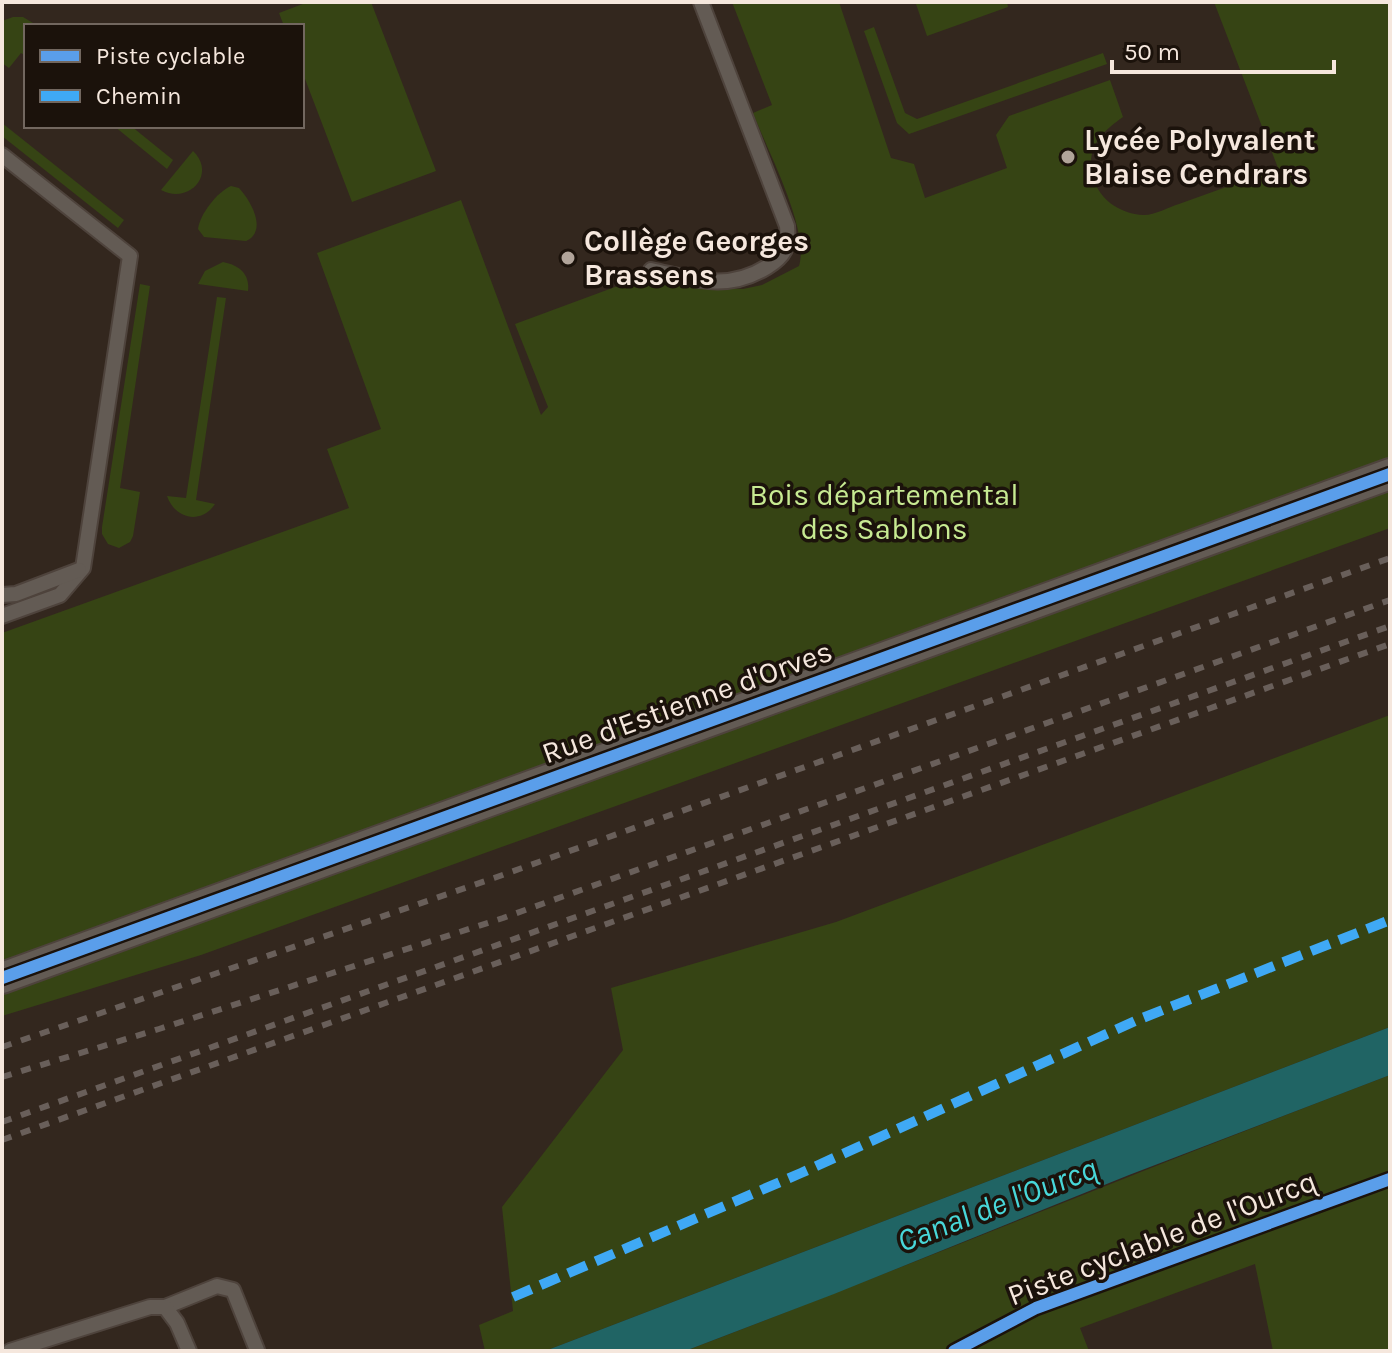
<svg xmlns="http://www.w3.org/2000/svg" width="1392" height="1353" viewBox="0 0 1392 1353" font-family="Karla,sans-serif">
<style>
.green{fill:#364414}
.water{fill:#206464}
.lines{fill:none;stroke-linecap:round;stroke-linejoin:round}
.lane-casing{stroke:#4e433c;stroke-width:18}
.street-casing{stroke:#4e433c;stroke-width:34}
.lane{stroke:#635b54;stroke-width:14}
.street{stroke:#635b54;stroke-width:30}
.rail{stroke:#695f5a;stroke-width:6;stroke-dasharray:10 10;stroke-linecap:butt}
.quiet{stroke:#3fa9f5;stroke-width:10;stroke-dasharray:20 10;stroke-linecap:butt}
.cycleway-casing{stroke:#1b120b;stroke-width:17}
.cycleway{stroke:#5a9eea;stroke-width:12}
.poi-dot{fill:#b1a49a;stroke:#1b120b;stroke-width:3}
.labels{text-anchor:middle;stroke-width:7;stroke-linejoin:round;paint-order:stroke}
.poi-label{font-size:30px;font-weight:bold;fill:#f5e7dd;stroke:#1b120b;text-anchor:start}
.park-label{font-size:30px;fill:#c7ea92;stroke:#1b120b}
.street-label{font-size:30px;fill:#f5e7dd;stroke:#1b120b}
.water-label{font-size:32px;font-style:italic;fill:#48d7d9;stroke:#1b120b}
</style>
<rect width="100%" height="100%" fill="#33271e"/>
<g class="green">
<polygon points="308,2 371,2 436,171 352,202 302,71 302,26 284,26 279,13"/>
<path d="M732,2h107l52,156 23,6 11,34 82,-30 -11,-33 13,-19 101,-36 13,37c-20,14 -36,29 -31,55 4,26 27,42 52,43 11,0 25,-8 35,-11 33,-12 66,-24 99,-36l-64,-166h176v526l-1189,427 -199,61v-383l347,-125 -22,-59 54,-20 -64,-176 144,-53 80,215 7,-8 -33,-83 127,-47 48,9 53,3 19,-4 37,-19c11,-36 -32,-116 -46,-153l19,-8z"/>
<polygon points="921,2 1007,2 1008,7 927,36 916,4"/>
<polygon points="13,17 23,17 38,26 26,26 26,56 21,53 9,68 2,63 2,21"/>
<polygon points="874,27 905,113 917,119 1103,53 1107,64 909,134 897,123 864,31"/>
<polygon points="2,123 124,220 118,228 2,136"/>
<polygon points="114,126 131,126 173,160 167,169"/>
<path d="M193,151c24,23 -4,54 -32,39z"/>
<path d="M231,186l8,2c12,13 29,43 7,53l-42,-4 -6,-8c2,-15 19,-37 33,-43z"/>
<path d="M223,262c16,3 27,12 25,29l-50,-7 7,-13z"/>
<polygon points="140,284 150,286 120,488 140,492 133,536 130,542 119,548 108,544 102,534 102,527"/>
<path d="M217,297l9,1 -30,202 19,4c-14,21 -40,15 -48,-8l19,2z"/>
<polygon points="1390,715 1390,1027 545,1351 485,1351 479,1325 513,1311 502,1207 623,1050 611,988 836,922"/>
<path d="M1390,1075v276h-117l-18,-87 -175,64 9,23h-404c236,-90 469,-186 705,-276z"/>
</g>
<polygon class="water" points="1390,1027 1390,1075 1129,1175 834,1294 685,1351 545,1351"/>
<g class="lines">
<defs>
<g id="lane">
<polyline points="2,155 130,256 83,568 60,595 2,616"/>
<path d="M651,270c43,9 76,22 116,-3 18,-11 22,-20 20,-41l-86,-224"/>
<polyline points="2,595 16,594 79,570"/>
<polyline points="165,1307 217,1286 233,1290 257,1350"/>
<polyline points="10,1351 150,1307 165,1307 177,1323 189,1351"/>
</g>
<polyline id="street" points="2,978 1390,474"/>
</defs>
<use href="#lane" class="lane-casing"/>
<use href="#street" class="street-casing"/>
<use href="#lane" class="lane"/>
<use href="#street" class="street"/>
<g class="rail">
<polyline points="2,1047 494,878 1390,558"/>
<polyline points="2,1077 159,1029 503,918 1390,600"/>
<polyline points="2,1122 1390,626"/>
<polyline points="2,1140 1390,644"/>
</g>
<polyline class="quiet" points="513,1297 801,1173 1135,1021 1390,920"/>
<defs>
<g id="cycleway">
<polyline points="2,978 1390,474"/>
<polyline points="954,1351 1036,1308 1390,1179"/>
</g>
</defs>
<use href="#cycleway" class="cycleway-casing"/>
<use href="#cycleway" class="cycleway"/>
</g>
<g class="poi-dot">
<circle cx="1068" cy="157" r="8"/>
<circle cx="568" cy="258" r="8"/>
</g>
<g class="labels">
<g class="poi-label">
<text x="1084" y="150">Lycée Polyvalent<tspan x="1084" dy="34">Blaise Cendrars</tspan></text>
<text x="584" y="251">Collège Georges<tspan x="584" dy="34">Brassens</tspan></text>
</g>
<g class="park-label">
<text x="884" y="505">Bois départemental<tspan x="884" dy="34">des Sablons</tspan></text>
</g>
<g class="street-label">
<text transform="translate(687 702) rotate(-20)" y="10">Rue d'Estienne d'Orves</text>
<text transform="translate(1162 1238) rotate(-21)" y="10">Piste cyclable de l'Ourcq</text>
</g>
<g class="water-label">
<text transform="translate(997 1204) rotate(-21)" y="11">Canal de l'Ourcq</text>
</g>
</g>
<rect width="1392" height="1353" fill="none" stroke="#f5e7dd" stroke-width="8"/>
<rect x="24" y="24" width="280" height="104" fill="#1b120b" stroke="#72675f" stroke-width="2"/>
<rect x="40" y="50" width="40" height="12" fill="#5a9eea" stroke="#72675f" stroke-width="2"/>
<text x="96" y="64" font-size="24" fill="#f5e7dd">Piste cyclable</text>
<rect x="40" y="90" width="40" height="12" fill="#3fa9f5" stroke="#72675f" stroke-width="2"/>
<text x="96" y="104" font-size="24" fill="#f5e7dd">Chemin</text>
<path d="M1112 60v12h222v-12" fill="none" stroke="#f5e7dd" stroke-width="4"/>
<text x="1124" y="60" font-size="24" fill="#f5e7dd" stroke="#1b120b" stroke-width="6" paint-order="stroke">50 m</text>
</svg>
